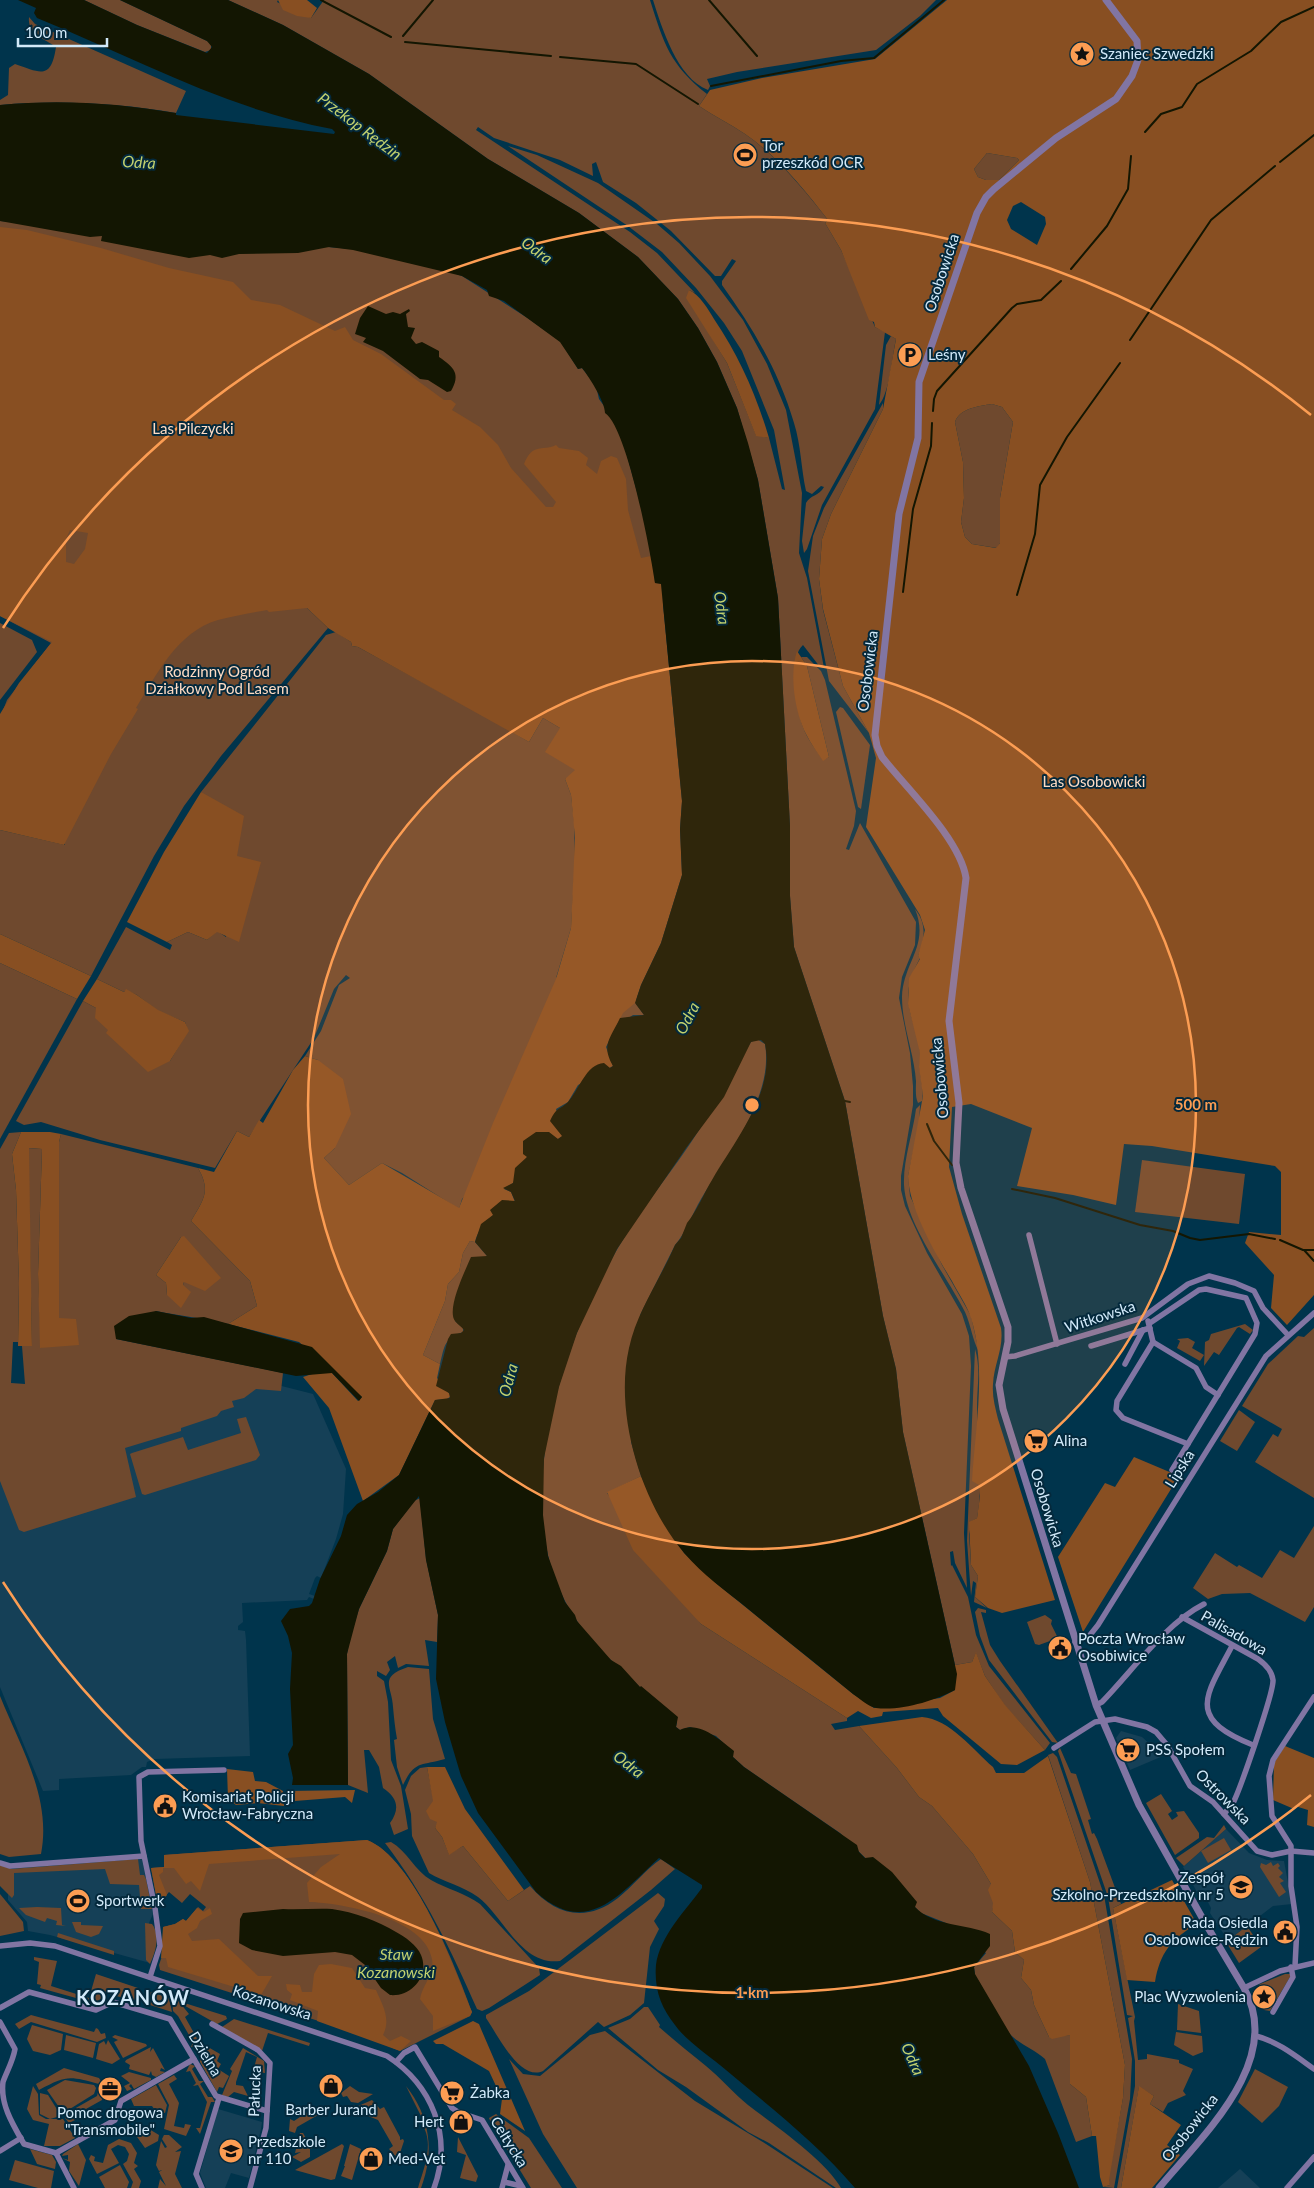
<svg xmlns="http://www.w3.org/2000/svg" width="1314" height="2188" viewBox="0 0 1314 2188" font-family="Lato,sans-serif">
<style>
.built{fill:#154057}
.green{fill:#6f492e;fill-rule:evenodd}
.forest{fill:#884f22;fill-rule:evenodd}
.water{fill:#131602}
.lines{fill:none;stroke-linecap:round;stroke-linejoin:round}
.stream{stroke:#131602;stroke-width:2}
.minor{stroke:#8175a3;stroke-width:5.5}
.tertiary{stroke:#8175a3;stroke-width:7}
.ring{fill:none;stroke:#fc9d53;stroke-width:2.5}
.labels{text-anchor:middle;stroke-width:4;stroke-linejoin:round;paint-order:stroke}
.poi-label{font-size:15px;fill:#d2eafa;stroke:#04293c;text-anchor:start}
.street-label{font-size:15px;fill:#d2eafa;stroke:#04293c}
.park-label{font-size:15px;fill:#ffdcc4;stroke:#04293c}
.water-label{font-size:16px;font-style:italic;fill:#c2d16e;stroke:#04293c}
.district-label{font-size:20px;font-weight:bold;letter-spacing:1px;fill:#d2eafa;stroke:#04293c}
.centre{fill:#fc9d53;stroke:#04293c;stroke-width:2.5}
.ring-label{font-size:15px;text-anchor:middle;font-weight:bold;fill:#fc9d53;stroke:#04293c;stroke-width:4;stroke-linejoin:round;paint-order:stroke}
</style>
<rect width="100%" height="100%" fill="#00344c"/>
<g class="built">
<polygon points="258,1380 313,1394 346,1469 343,1514 336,1539 321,1578 317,1576 315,1578 309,1594 315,1596 314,1599 309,1597 307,1600 242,1603 243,1622 238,1626 238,1630 245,1631 246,1640 250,1756 154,1759 147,1762 146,1767 142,1767 131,1775 59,1779 59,1790 43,1791 0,1687 0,1476"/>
<polygon points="1121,1731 1142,1737 1163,1756 1130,1770 1116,1738"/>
<polygon points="1226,1829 1249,1853 1267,1860 1284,1861 1292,1904 1273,1906 1226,1942 1227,1939 1210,1913 1211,1908 1204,1894 1197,1892 1183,1867"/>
<polygon points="142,1859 153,1914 149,1923 150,1963 50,1935 28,1931 27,1922 8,1900 8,1867"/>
<polygon points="218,2109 262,2122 261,2129 249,2178 231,2173 225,2188 206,2188 200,2173"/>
<polygon points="1240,2169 1260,2188 1218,2188"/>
</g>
<g class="green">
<polygon points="84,0 120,0 207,41 211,44 211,50 205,52 137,25"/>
<path d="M228,0h50l-1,2 34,16 13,-18h326c14,44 20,65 57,94l-8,12c15,10 31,18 46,28 32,22 59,56 83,86l-3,3 16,27 34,77 10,5 -10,77 -53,96 -15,44 -3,4 -2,-12 4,-38c4,-8 13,-7 18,-16l-3,-1 -9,8 -6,-3c-5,-23 -5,-46 -12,-68 -15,-51 -41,-95 -72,-138v-4l14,-20 -4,-2 -11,17h-6l-44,-45 -35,-28 -33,-21 -7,-20 -4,2 1,12 -33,-16 -66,-22 -16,-11 -2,3 154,102 27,21 38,40 -6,-3 21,45 17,28 29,72 13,3 13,51 3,1 -11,-60 -32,-79 -18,-28 -28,-35 -34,-36 -34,-26 -120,-80 29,9 61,28 59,41 22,19 31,33 33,44 24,44 19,46 16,83 -3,60 8,25 17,90 -4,-1 -17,-22c-16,15 -7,63 0,82 4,12 13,23 20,33l6,-3 -22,-91 -6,-9h6l14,14 4,9 31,131 -2,15 -8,23 3,1 11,-27 56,99 -1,23 -13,32 -3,21 11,55 3,33v19l-12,71v14l4,16 22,47 35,61 7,22 2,30 -7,167 3,55 -12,-25 -2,-12 -3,1 1,14 1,-1 16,32 8,38 13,31 61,77 -5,7 -40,-44 -20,-30 -9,-23 -4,9 -17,3 -52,-233 -7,-63 -13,-53 -38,-215 -51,-154 -4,-51v-70l-12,-228 -20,-118 -21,-72 -20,-46 -19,-34 -20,-29 -40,-42 -59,-44 -91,-54 -119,-85 -86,-49z"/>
<path d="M653,0h283l-16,16 -44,34 -139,22 -30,7 3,7 -2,4c-31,-12 -46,-62 -55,-90z"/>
<path d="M29,17l6,7 151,67 -10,22c-59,-10 -116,-13 -176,-8v-5l8,-5 1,-27 6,-4c26,9 36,16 41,-17 -11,-8 -29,-13 -27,-30z"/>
<polygon points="987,153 1017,158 1019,160 999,180 986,180 978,177 974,169"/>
<path d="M0,221l366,29 70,17 26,9 67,43 32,23 17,27 4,-1 14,18 3,13 13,18 11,24 41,149 -28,414 8,11h-11l-6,4h-6l-159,180 -3,10 -57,-36 -20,-10 -33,22 -25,-27 11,-10 -17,-88 -13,-4 16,-25 18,-46 11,-7 -4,-3 -12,14 -20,49 -65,99 -12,-6 -22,37 -115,-28 -59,-18 -17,3 -8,-4 67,-120 13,7 74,53 18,-30 -3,-9 -27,-11 -21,-16 -11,-5 -2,2 -27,-13 29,-52 44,23 2,-5 -5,-3 21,-10 19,8 10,-9 9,6 11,-81 -36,-64 125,-157 10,-3 15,10 1,4 6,1 139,76 -192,-121 -2,6h4l21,20 -107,128 -37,50 -30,50 -63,120 -91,-42v-104l65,15 -65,-127 7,-18 44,-57 -51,-27zM530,701l34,22 -4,5 -17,-10 -14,24 -17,-10zM580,773l-9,189 -15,16 15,-50 4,-68 -1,-38 -3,-27 -6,-16z"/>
<path d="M891,336l5,3c-4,17 -6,53 -17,66l7,-60z"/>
<polygon points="883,403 883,409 831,514 822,539 819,579 823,610 843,686 869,733 829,681 808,571 813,536 824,508"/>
<path d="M992,404l10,3 11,15 -13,76v45l-3,5 -25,-4 -7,-7 -4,-15 3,-24 -1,-36 -8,-40c5,-14 24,-16 37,-18z"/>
<polygon points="0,623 32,640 37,652 0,700"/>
<polygon points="840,707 843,708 870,745 861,809 858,807 836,712"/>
<path d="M915,909c12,15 10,30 3,47l2,2c-23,43 -7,51 0,93 1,6 -1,13 0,20 1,9 4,21 2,30l-4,2c-3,-6 -2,-15 -2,-22 -2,-28 -14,-56 -14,-84 1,-35 28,-51 13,-88z"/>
<polygon points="0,963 77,999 0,1139"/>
<path d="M757,1039l8,5c9,53 -38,111 -64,155 -9,15 -15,33 -26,46l-35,70 -9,127 10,34 -34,17 94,131 146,94v3l-16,3 4,6 24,-4 38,42 22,29 13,9 41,48 18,30 3,19 -2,9 20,19 3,21 9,8 -3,18 10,12 3,15 15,32 21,-2v49l16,13 6,39 -16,6 -31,-83c-11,-10 -27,-15 -37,-27 -13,-17 -22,-39 -33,-57l-1,-8 12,-14 -40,-30 -25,-10 -81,-80 -96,-66 -11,-10v-5l-17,-16 -26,-9 -10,3 -4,-3 1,-5 -50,-47c-5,-8 -10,-9 -16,-15 -16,-13 -37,-41 -46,-59 -55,-103 -2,-259 53,-353 24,-42 57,-79 83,-121 18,-27 32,-57 50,-85z"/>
<path d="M920,1105l-1,19 -11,52 2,20 32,69 29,51 8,36c-7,-13 -8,-27 -14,-40 -18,-36 -59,-87 -61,-127 -1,-25 9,-52 12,-76z"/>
<path d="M21,1132l-9,22 4,36 3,93 -1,59h-5l-2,41 14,1 -3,-38h10l-4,-198 14,1 -4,125 3,74 18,-29v-177l2,-8 137,34c13,23 6,31 -7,53l59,60 7,25 -29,18c-24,-6 -48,-8 -72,-13l-40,28 167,34 -2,18 -25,-2 -12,9 -12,3 2,6 -13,4 -4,5 -36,12v3l-56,17 11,49 -112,35 -5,-2 -19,-49v-332l9,-16zM181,1237l3,45 -1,3 -16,10 -1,-12 -10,-8z"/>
<polygon points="1142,1160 1245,1174 1239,1224 1135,1212"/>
<path d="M470,1241l5,1 12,14 -32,65 8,7v4c-19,7 -18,12 -23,32l-17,-9 22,-54 3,-17 11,-12 4,-19z"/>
<polygon points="1245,1324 1253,1330 1250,1334 1239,1327 1237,1328 1219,1355 1214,1352 1204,1366 1205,1342 1209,1340 1211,1334"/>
<polygon points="1314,1328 1314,1498 1255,1462 1273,1434 1278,1437 1282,1429 1242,1406 1268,1364 1298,1336 1304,1337"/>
<polygon points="1188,1338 1195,1342 1192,1348 1204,1355 1200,1361 1177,1348 1180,1341 1177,1339"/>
<path d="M975,1349c6,20 2,37 2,57 0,37 7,77 0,112l-5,3 -3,13 2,31 7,11 -3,21 12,11 -13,-6 2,-19 -3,-2 -2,15 -4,-55z"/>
<polygon points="1239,1410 1255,1422 1237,1451 1220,1441"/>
<polygon points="246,1417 260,1455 256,1460 145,1495 142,1494 130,1454 132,1453 183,1437 188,1450 241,1433 237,1419"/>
<path d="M420,1498l6,61 12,56 -1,27 -12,-2 4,26 -23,-2 -8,4 -3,-12 -8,6 3,8 -4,6 -9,-5v5l7,5 4,21 3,58 10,26 7,43 -14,6 -4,-12c10,-14 8,-25 -7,-35l-4,-21 -10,-17h-5l4,43 -20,-8 -1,-131 3,-16 9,-29 28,-58 6,-22 21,-28z"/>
<polygon points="1314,1526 1314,1607 1305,1622 1250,1593 1222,1594 1208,1599 1193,1588 1215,1553 1237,1567 1239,1565 1262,1578 1280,1550 1294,1558"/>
<polygon points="978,1608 986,1610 986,1613 981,1612 990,1645 1000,1661 1058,1743 1052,1742 989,1660 980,1636 975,1612"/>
<polygon points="1045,1615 1052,1620 1051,1624 1058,1638 1039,1645 1035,1644 1027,1622"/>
<path d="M408,1667l21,2 4,50 12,40c-24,7 -30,1 -42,26l-6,-18 -3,-27 3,-1c-2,-11 -3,-21 -4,-32 -1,-21 -15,-30 15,-40z"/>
<path d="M0,1696c20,50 52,102 41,158l-32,3 -9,-3z"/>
<polygon points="1060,1748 1071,1773 1076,1774 1091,1819 1088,1820 1092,1834 1094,1833 1097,1839 1121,1904 1113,1908 1135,2017 1134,2021 1138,2060 1147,2059 1147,2054 1179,2060 1179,2063 1193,2069 1183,2091 1186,2095 1168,2103 1163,2112 1150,2104 1154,2096 1139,2087 1121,2188 1117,2188 1135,2086 1135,2061 1128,2018 1133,2016 1127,2015 1108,1897 1058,1751"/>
<polygon points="1053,1753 1057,1757 1104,1895 1132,2059 1130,2099 1114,2188 1103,2187 1110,2185 1108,2180 1123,2098 1125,2065 1090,1882 1048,1755"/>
<path d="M427,1767l11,55 -3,6 7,9 7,17 14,-8 45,55 22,-15c25,29 56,37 88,12 15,-12 27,-28 43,-39l14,10 -24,21 -91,71c-39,5 -56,-44 -82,-64 -15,-11 -34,-15 -49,-24l-17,-37 -1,-22 -6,-24 6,-14 9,-8z"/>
<polygon points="1161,1794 1172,1811 1168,1814 1172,1820 1178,1816 1176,1812 1184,1811 1199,1833 1199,1838 1175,1855 1146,1803"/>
<polygon points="1224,1825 1226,1829 1184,1866 1176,1858 1207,1837 1214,1838"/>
<polygon points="1224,1838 1231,1850 1208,1863 1201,1851"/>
<path d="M367,1840c46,18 89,127 105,172l-2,4 -70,35 -41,-17 -199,-64 -1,-5 4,-12v-26l12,-3 8,-5 3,2 12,-14 5,4 3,-4 -16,-13 -8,9 -13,-11 -11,13 -7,-37 13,-1v-12z"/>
<path d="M391,1842c16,9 24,29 40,38 16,9 34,13 49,24l59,64 1,7 -51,33 -7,3 -5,-2c-26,-59 -52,-114 -92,-166z"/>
<polygon points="138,1859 140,1875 144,1875 146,1879 152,1909 141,1909 139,1885 110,1884 105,1869 14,1873 14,1895 12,1898 0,1886 0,1865 12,1869"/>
<polygon points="1271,1862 1273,1866 1278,1863 1280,1866 1278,1868 1283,1873 1279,1877 1284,1881 1280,1883 1286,1892 1279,1897 1260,1867 1261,1863 1266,1865"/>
<path d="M658,1893l7,6 -1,7 -10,15 5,8 -9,18 -6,56 -14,12 -26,12 -6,-5 -55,49c-23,11 -46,-37 -57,-53v-3l43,-24z"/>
<polygon points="0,1894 23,1922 24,1931 0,1936"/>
<polygon points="37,1907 61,1908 62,1925 66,1926 56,1925 57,1921 47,1918 45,1922 26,1915 19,1908"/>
<polygon points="72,1922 81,1922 81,1925 103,1926 99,1934 91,1937 76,1932"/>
<path d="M145,1923l7,1c9,12 3,29 -2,40l-4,-4z"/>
<polygon points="1247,1926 1261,1947 1239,1963 1226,1942"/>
<polygon points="58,1933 114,1951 114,1955 57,1937"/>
<polygon points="34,1957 57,1961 51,1986 89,1998 96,1974 138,1988 134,2001 106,1993 104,1997 94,2003 40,1988 41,1985 37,1984 39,1962 34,1960"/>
<polygon points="1285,1974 1290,1974 1290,1977 1270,2011 1264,2010 1262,2006 1266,2004 1263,1996 1259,1997 1256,1990 1260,1984"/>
<polygon points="151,1992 169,1998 172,2012 150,2005 152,1997 148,1995"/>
<polygon points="172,1998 178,2003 178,2001 226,2016 227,2019 217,2024 180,2003 189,2014 185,2017 199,2042 196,2046 191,2047 193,2042 178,2016 173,2011"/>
<polygon points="1178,2004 1199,2011 1201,2033 1177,2030"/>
<path d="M644,2007h4l12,18 -1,2c16,14 31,26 47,39 15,12 27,27 42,39 26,20 77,55 93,83h-5l-67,-45 -21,-11 -62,-45 -28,-17 -50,-42 22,-9z"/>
<polygon points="31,2015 94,2032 96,2028 98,2029 101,2034 105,2033 106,2038 97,2042 31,2022 19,2029 15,2024"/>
<polygon points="234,2019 310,2043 309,2046 268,2033 262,2051 222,2027"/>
<polygon points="32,2025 63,2034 61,2050 50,2055 33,2051 27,2039"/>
<polygon points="605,2031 695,2101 766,2144 833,2188 577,2188 543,2134 509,2059 523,2074 540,2076 590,2035"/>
<polygon points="1176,2032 1202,2036 1203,2052 1193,2056 1174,2045"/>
<polygon points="66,2035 96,2043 93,2058 64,2050"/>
<polygon points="115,2035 146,2044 147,2046 123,2058 114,2042 118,2040 112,2037"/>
<polygon points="108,2040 120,2059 112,2064 96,2059 99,2044 104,2041 106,2045"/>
<polygon points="151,2047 150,2052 153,2048 165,2070 161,2068 160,2071 165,2072 156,2077 152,2075 151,2071 149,2075 129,2069 130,2065 125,2062 126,2060"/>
<polygon points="208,2047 220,2054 217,2061 221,2064 218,2069 229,2076 223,2088 219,2087 217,2092 200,2062 200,2057 204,2058"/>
<polygon points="243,2048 264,2061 265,2073 253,2071 257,2057 246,2052 236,2082 236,2085 243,2086 248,2096 234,2092 228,2097 222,2095 232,2071 230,2069"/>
<polygon points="190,2064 195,2066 192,2069 199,2081 204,2081 200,2084 208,2097 212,2097 215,2102 211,2102 200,2134 196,2128 200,2128 207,2102 198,2085 193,2086 196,2083 190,2071 186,2072"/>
<path d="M64,2068l35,10 3,5 -3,1c-30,-8 -32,-9 -60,6l-3,-6z"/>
<polygon points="1255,2069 1288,2087 1279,2106 1262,2123 1238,2102"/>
<polygon points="129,2072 151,2078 151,2080 134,2089 131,2084 129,2086 132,2089 127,2091 124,2086 130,2083 121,2076"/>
<polygon points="174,2075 177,2079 169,2084 179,2103 174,2126 184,2128 185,2124 191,2125 186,2136 164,2129 169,2105 158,2084"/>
<polygon points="65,2080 94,2085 96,2088 94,2094 65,2112 61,2110 47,2090"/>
<polygon points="156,2085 167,2105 165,2113 157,2113 152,2106 134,2106 131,2099"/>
<polygon points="33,2086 38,2094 39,2115 46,2119 63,2119 75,2138 60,2146 44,2146 49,2124 33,2120 27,2109"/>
<polygon points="103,2086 105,2088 102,2100 77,2114 79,2118 69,2123 65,2118 67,2113 97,2096 99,2088"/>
<polygon points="350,2086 359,2092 373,2094 358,2103 351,2102 347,2096 343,2097 341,2093"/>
<path d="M406,2086c24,30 29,66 15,102h-3c6,-20 16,-43 5,-62l2,-2z"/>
<polygon points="40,2093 48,2095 58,2111 57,2117 50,2119 40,2114"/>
<polygon points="372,2100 380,2109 384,2107 400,2137 400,2140 403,2139 404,2141 398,2159 389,2149 393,2146 378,2120 368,2116 368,2113 351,2108 354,2105 356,2107"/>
<polygon points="315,2107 319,2113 318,2115 297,2127 295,2133 289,2131 290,2119 294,2121"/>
<polygon points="496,2114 529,2138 562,2188 531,2188 491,2123 489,2118"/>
<polygon points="149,2129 159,2135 158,2141 145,2148 135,2134 137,2131 143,2133"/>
<polygon points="300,2133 303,2133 312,2149 310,2149 310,2157 301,2162 292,2157 301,2152 295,2153"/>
<polygon points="164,2135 169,2135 182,2147 175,2152 181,2151 175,2174 182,2188 158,2188 160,2179 166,2186 159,2172 162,2170 159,2171 156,2165 161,2141 165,2148 167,2147 162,2139"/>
<polygon points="458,2137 478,2176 476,2182 460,2178 466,2155 457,2152"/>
<polygon points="119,2139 131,2143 137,2153 134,2163 138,2166 134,2169 141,2181 139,2188 131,2188 133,2182 123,2164 127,2161 129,2154 125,2147 118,2145 111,2149 119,2163 97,2174 89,2159 91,2155 95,2157 94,2161 103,2163 108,2145"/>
<polygon points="78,2144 86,2160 79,2186 69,2171 70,2162 62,2158 68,2160 68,2155 62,2156 63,2154"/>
<polygon points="342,2144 344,2146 335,2179 331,2180 295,2170"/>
<polygon points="350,2144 361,2149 352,2180 341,2176 345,2166 344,2166"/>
<polygon points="30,2149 52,2155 56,2162 55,2169 37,2164"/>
<polygon points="15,2160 54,2171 51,2188 38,2188 9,2180"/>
<polygon points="120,2165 129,2182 127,2188 105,2188 99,2177"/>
</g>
<g class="forest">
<polygon points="278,0 307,0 317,8 311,18 297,16 283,10"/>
<path d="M947,0h367v1295l-27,30 -16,-17 3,-33 -29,-32 4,-11 32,3v-63l-6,-6 -123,-20 -28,-2 -8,61 -43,-10 -56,-9 15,-58 -61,-24 -19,3 -3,60 13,47 39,114c3,20 -7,36 -8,56 -1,12 2,23 5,35l57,181 -53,13 -14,-5 -13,-11 3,-21 -7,-11 -2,-43 8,-4 3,-22 -1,-11 -7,-4c3,-52 15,-113 -1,-163 -4,-13 -13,-25 -19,-37 -17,-28 -43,-73 -44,-105l15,-80 -4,-29 1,-14 -12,-49 1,-26 11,-19 -2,-3 7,-26 -5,-15 -54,-88 10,-69 -7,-25 -26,-47 -20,-77 -4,-30 3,-40 9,-25 52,-105 13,-70 -21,-12 -1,-5 -5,-2 -28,-70 -16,-27 3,-3c-24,-31 -51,-64 -83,-86 -15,-10 -31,-18 -46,-28l11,-16 52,-12 113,-19zM987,153l30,5 2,2 -20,20h-13l-8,-3 -4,-8zM1021,202l24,15 1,7 -9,21 -26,-16 -4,-9 6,-14zM992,404l10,3 11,15 -13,76v45l-4,5 -24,-4 -7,-7 -4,-15 3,-24 -1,-36 -8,-40c5,-14 24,-16 37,-18z"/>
<path d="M0,227l27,3 74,18 68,20 64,14 18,18 29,5 55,26 10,-4 8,13 28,14 63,46h7l5,4 -4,6 28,17 18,18 13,23 35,39h7l3,-5 -32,-38c9,-22 17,-12 32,-19l3,3 20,3 9,7 -2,7 11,9 4,-13 10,-5 6,2 9,21 2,31 13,48 10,-2 4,27 6,1 21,217 -2,28 2,46 -21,68 -20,42 -6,18 -12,10 -17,34 7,19 -35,19 -10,17 -12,7 7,27 -36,21 -14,26 -9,6 7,3 4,10c-17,7 -36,22 -40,40l-5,-1 -7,12 -4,19 -11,12 -3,17 -22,54 17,9 -3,14 14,18 -4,3 -12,1 -36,75 -36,26 -34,-93 -26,-31 12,-4h17l26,28 4,-4 -63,-55 -71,-18 29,-18 -7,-25 -59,-60c13,-22 20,-30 7,-53l16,4 23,-41 12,6 10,-17 4,3 30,-53 12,-14 13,4 25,19 8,35 -16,34 -11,10 25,27 33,-22 77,45 34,-85 63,-144 15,-51 4,-90 -4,-43 -6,-16 10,-9 -30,-18 15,-24 -17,-10 -14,24 -171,-95 -6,-1 -1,-4 -23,-14 -21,-20 -38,4 -2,-2c-17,3 -33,6 -49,10 -41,12 -61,54 -82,88l2,1 -27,45 -47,91 -64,-15v-116l19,-31 33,-41 -52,-26zM70,530l18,3 -3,16 -11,15 -8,-2v-23z"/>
<path d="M689,290c11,5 19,19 25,29 25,37 42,75 55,119l-13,-2 -29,-73 -41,-65z"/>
<path d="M797,651l10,15 22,91 -6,4c-6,-9 -12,-17 -17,-27 -11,-22 -17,-59 -9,-83z"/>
<polygon points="201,792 244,816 237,856 261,862 239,942 217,932 207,940 188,932 167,942 127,922 164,852"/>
<polygon points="0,934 91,976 77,999 0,963"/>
<polygon points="97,979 124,992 126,989 137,995 158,1010 185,1022 189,1031 170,1061 148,1072 106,1033 108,1030 95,1018 96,1008 83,1001"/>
<polygon points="21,1132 50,1132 61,1134 59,1142 59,1318 76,1319 79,1345 40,1348 38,1274 42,1149 29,1148 32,1346 18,1346 19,1283 16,1190 12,1154"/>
<polygon points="184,1236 221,1278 205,1291 184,1282 183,1285 191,1292 181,1308 167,1295 166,1283 156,1275 181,1237"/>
<polygon points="1134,1457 1179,1476 1083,1632 1058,1557 1105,1483 1115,1487"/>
<polygon points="641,1476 659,1515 684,1553 717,1584 853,1694 874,1708 940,1698 955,1690 955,1665 972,1662 976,1652 985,1676 1005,1705 1045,1750 1017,1765 1001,1764 943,1716 938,1708 883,1712 882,1716 871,1718 858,1711 847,1718 701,1624 633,1550 607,1492"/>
<path d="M922,1717c28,2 51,33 71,50l3,6h28l24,-17 42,126 35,183 -2,33 -14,82 1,5 -7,2 -3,-10 -4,-41h-4l-6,-39 -16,-13v-49l-18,4 -3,-2 -15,-32 -3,-15 -10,-12 3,-18 -9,-8 -3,-21 -20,-19 1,-9 -5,-13 3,-6 -18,-30 -41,-48 -13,-9 -22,-29 -38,-42z"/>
<polygon points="1285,1746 1314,1758 1314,1827 1307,1825 1308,1810 1295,1806 1294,1809 1273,1800 1274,1763"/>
<polygon points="427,1767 445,1767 465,1809 524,1890 508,1901 463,1846 449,1855 442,1837 435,1828 437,1822 430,1819 426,1811 433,1801"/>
<polygon points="227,1769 253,1772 255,1781 266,1782 283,1791 284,1806 258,1803 236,1805 228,1799"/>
<polygon points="355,1790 352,1803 345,1797 295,1801 287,1807 287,1791"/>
<path d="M367,1840c47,18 87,127 105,172l-2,4 -37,15v-15l-13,-17c2,-13 15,-26 12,-40 -7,-41 -90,-56 -123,-57l-2,-19 14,-16 19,-13 -131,10 -9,27 -9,-10 -5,3 -12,-16h-11v4l-4,3 8,20 -9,10 -7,-37 13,-1v-12z"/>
<path d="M1172,1880l25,44c-26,15 -37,29 -42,58l-28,-2 -14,-72z"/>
<polygon points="197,1908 204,1912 210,1908 212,1914 200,1921 197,1928 188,1934 192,1941 219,1939 258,1976 272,1976 261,1995 168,1967 166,1958 161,1958 163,1927 175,1924 183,1919 186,1921"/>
<path d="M331,1964l21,4 13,20 11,2c7,16 15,29 7,45l7,6 11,-5 10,5 -11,10 -83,-30 1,-10 -28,-11 2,-6 -5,-4 -1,-6 14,1 2,7h10l2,-18 5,-9z"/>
<polygon points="473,2021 479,2024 481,2029 525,2131 500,2114 502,2099 489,2071 443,2044 436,2044 433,2041"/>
<polygon points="1139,2086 1154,2096 1150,2104 1181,2125 1167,2145 1180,2155 1152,2188 1121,2188"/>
</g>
<g class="water">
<path d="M18,0h66l53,25 70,28 5,-6 -5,-6 -87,-41h108l55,25 86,49 119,85 91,54 59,44 40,42 20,29 19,34 20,46 11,35 10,37 20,118 12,228v70l4,51 51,154 38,215 13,53 7,63 54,242 -2,16c-21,11 -54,21 -79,18 -7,-1 -17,-10 -23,-14 -35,-29 -71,-57 -106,-86 -21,-17 -45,-34 -62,-54 -44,-51 -71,-140 -56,-206 8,-37 31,-68 46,-103l6,-7 6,-15c10,-12 17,-30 25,-43 23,-40 63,-87 53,-136l-4,-4 -10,2 -27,55 -38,51 -69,101 -40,84 -18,54 -15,71 -1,57 5,41 17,46 10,13 2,6 34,39 10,6 19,21 1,-1 37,31 -2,10 4,3c19,-10 41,11 54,21l-1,6 11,10 113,78 2,7 6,6 8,-1 19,15 25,30 -2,5c19,20 51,16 75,27v12l-16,21 1,7 54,92 29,67 21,55h-224c-37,-44 -85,-81 -129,-118 -15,-13 -40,-29 -51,-45 -14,-18 -21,-36 -19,-60 4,-29 29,-54 46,-77v-3l-43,-27c-38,35 -72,81 -123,34l-58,-79 -17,-37 -16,-54 -9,-43 2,-64 -12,-55 -7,-64 -26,33 -6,22 -28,58 -12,45 1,131h-56l1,-7 -5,-24 5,-9 -3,-56 2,-36 -4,-17 -7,-15 9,-12 19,-3 3,-3 8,-24 21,-43 6,-21 10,-11 21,-12 21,-17 36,-75 15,-2 -1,-5 -13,-7 12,-47 3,-5 10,-1 3,-3c-3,-4 -6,-5 -9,-9 -9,-12 11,-52 16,-64l16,-1 -12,-14 6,-18 12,-9 -3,-5 12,-10 13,1 -4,-9 -8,-4 10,-5 2,-15 12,-11 -4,-3v-13l13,-9h13l9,7 4,-3 -12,-15c7,-15 9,-10 18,-19 11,-12 18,-38 36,-39l6,5 3,-2c-12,-21 -3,-27 7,-48l24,-3 -9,-12 6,-18 20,-42 21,-68 -2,-46 2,-28 -21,-217 -6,-1c-4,-29 -28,-156 -50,-170 0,-11 -15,-35 -23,-45l-4,1 -18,-27 -56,-41 -15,-5 -2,-6 -25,-14 -109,-26 -24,-3 -31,6 -59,1 -17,4 -12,-3 -21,3 -88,-17 1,-5 -12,1 -90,-16v-116c59,-6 117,-2 176,8v2l158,19 1,-2 -3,-3c-105,-20 -197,-71 -295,-111l-3,-5 2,-5z"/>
<path d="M368,306l18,8 7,-2 7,2 9,-5 1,2 -4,3 2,13 7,1 -4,10 5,6 6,-2 17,9v6c15,10 22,17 12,34l-4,1 -19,-12 -8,-1 -37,-28 -20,-9 3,-4 -11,-4 5,-16z"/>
<polygon points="156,1311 191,1318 204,1317 312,1347 362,1397 359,1401 332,1373 296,1376 116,1339 114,1326 129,1316"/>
<path d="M283,1909c16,1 33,-1 49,0 22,3 46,12 64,23 9,5 21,13 25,23 9,21 -10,42 -31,40l-9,-7 -16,-23 -13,-10 -17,-3 -52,4 -31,-6 -13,-7 1,-24 3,-6z"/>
</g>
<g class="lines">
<g class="stream">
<polyline points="321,0 391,37"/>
<polyline points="709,0 757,56"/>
<polyline points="403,36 433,0"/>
<polyline points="405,42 551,56"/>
<polyline points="560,57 636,64 698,104"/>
<polyline points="711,86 841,61 874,58 944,0"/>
<polyline points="1145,132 1161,114 1182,107 1197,84 1251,51 1281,22 1314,7"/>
<polyline points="1280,162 1314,135"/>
<polyline points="1071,269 1107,226 1128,189 1131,156"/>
<polyline points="1130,340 1211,220 1275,166"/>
<polyline points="933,411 934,399 937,391 1012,308 1017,304 1041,300 1061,281"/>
<polyline points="903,592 913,509 931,446 932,423"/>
<polyline points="1017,595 1035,534 1040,485 1067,437 1120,363"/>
<polyline points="845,1101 850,1102"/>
<polyline points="927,1124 934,1141 952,1165"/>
<polyline points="1012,1189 1055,1198 1140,1225 1173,1231 1190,1238 1200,1240 1249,1234 1275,1239"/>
<polyline points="1280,1240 1303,1250 1314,1250"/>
<polyline points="1304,1250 1314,1261"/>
</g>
<g class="minor">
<polyline points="1029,1235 1057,1344"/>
<polyline points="1148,1321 1153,1342 1117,1401 1116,1410 1123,1418 1188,1444"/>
<polyline points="1150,1323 1199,1290 1206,1289 1246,1298 1257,1323 1255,1334 1172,1470"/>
<polyline points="1153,1342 1196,1368 1206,1387 1218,1395"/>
<polyline points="1091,1346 1150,1328"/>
<polyline points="1005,1357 1015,1356 1142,1318 1188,1284 1209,1276 1235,1283 1254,1291 1263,1308 1288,1335"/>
<polyline points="1125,1364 1143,1330"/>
<path d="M1182,1617l76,42c7,5 14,12 15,21 1,12 -34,113 -41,125 -2,3 -6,6 -8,9"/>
<polyline points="1075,1642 1090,1635 1098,1625 1266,1356 1314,1313"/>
<path d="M1232,1646c-26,50 -47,72 21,99"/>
<path d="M1096,1705l6,-3c31,-32 63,-78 102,-98"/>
<polyline points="1054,1748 1095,1722 1115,1719 1147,1727 1156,1732 1167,1745 1190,1786 1213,1802 1257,1851 1272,1855 1291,1851 1314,1853"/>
<polyline points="0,1863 10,1866 144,1856"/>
<path d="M0,1946l30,-3 25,3 332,110c45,29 66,80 47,132"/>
<polyline points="1295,1966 1297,1927 1291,1886 1291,1846 1272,1816 1269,1776 1273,1760 1314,1697"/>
<polyline points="150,1977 160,1946 155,1908 141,1841 139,1777 148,1772 224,1770"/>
<polyline points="1244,1988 1280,1971 1314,1963"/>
<polyline points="0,2008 29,1992 96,2010 113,2002 170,2019 216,2096 267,2111"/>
<polyline points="1273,2012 1293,1977 1291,1967"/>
<path d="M0,2022l15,27c-2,12 -8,22 -12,33 -3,22 10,43 21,62l32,9 59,-33 6,-19 73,-42"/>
<polyline points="212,2024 258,2050 270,2063 266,2128 250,2188"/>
<path d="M1256,2036c21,5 41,21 58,33"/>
<polyline points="396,2062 404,2053 415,2047 452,2108 458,2112 482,2120 523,2188"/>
<polyline points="0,2151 21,2138"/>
<polyline points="56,2153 74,2188"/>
<polyline points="504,2182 521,2186"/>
<polyline points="202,2188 196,2174 219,2098"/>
<polyline points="502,2188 508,2165"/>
<polyline points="1287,2188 1314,2157"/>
</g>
<path class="tertiary" d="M1106,0l31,41 1,19 -6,16 -16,23 -60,39 -62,51 -8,8 -9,16 -58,169 -1,56 -19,76 -24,221 2,11 5,11c25,32 78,82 84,121l-17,143 10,82 -3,60 5,25 47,139v15l-9,43 4,24 93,296 43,100 65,116 40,67c41,73 -42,148 -85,200"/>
</g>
<circle cx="752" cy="1105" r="444" fill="#fc9d53" fill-opacity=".12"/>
<g class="ring">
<circle cx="752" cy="1105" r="444"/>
<path d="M1311 1795A888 888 0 0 1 3 1582M3 628A888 888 0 0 1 1311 415"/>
</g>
<defs>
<symbol id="sight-disc" viewBox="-11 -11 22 22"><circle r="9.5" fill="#fc9d53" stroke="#04293c"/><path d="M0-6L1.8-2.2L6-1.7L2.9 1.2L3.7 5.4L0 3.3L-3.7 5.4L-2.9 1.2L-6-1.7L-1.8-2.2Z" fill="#111"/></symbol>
<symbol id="stadium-disc" viewBox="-11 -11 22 22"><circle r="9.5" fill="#fc9d53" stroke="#04293c"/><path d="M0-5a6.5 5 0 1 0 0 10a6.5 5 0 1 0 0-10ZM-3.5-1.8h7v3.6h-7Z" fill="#111"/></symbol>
<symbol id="parking-disc" viewBox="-11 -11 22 22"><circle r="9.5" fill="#fc9d53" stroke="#04293c"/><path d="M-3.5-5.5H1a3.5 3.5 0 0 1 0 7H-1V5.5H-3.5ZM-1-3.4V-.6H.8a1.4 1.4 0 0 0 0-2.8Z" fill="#111"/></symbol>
<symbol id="supermarket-disc" viewBox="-11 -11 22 22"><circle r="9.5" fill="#fc9d53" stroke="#04293c"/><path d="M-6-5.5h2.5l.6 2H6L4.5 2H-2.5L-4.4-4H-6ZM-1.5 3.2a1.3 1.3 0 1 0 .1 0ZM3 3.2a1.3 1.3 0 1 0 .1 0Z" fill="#111"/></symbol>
<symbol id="civic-disc" viewBox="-11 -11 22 22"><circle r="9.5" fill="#fc9d53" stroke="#04293c"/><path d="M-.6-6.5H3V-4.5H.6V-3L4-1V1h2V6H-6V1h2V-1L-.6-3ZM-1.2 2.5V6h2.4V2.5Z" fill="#111"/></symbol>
<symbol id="school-disc" viewBox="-11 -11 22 22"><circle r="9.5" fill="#fc9d53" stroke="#04293c"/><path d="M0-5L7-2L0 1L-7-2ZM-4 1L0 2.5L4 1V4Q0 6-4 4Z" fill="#111"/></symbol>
<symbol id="shop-disc" viewBox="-11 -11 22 22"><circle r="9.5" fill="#fc9d53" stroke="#04293c"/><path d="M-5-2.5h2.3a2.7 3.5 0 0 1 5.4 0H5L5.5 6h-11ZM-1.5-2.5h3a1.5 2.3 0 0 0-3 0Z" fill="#111"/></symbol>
<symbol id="office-disc" viewBox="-11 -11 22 22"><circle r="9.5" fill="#fc9d53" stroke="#04293c"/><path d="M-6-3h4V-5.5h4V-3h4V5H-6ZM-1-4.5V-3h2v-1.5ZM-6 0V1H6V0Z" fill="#111"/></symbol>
</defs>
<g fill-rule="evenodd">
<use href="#sight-disc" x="1068" y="40" width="28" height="28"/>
<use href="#stadium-disc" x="731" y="141" width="28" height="28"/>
<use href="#parking-disc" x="896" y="341" width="28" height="28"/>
<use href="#supermarket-disc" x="1022" y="1427" width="28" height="28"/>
<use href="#civic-disc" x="1046" y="1634" width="28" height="28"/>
<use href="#supermarket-disc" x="1114" y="1736" width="28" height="28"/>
<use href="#civic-disc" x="151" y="1792" width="28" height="28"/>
<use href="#school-disc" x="1227" y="1873" width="28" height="28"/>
<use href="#stadium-disc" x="64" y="1887" width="28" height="28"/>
<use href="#civic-disc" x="1271" y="1918" width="28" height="28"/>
<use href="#sight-disc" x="1250" y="1983" width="28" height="28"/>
<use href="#shop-disc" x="317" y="2072" width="28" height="28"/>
<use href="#office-disc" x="96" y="2075" width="28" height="28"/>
<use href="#supermarket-disc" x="438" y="2079" width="28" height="28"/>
<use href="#shop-disc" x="447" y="2108" width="28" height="28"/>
<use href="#school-disc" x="217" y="2137" width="28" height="28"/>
<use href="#shop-disc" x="357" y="2145" width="28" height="28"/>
</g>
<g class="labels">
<g class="poi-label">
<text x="1100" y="59">Szaniec Szwedzki</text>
<text x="762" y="151">Tor<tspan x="762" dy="17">przeszkód OCR</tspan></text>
<text x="928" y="360">Leśny</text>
<text x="1054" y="1446">Alina</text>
<text x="1078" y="1644">Poczta Wrocław<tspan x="1078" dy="17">Osobiwice</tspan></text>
<text x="1146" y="1755">PSS Społem</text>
<text x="182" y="1802">Komisariat Policji<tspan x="182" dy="17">Wrocław-Fabryczna</tspan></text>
<text x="1224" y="1883" text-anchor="end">Zespół<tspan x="1224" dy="17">Szkolno-Przedszkolny nr 5</tspan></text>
<text x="96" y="1906">Sportwerk</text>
<text x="1268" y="1928" text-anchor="end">Rada Osiedla<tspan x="1268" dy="17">Osobowice-Rędzin</tspan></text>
<text x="1246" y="2002" text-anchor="end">Plac Wyzwolenia</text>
<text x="470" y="2098">Żabka</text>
<text x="331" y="2115" text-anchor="middle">Barber Jurand</text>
<text x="110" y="2118" text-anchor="middle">Pomoc drogowa<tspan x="110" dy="17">"Transmobile"</tspan></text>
<text x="444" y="2127" text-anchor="end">Hert</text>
<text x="248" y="2147">Przedszkole<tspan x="248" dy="17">nr 110</tspan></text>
<text x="388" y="2164">Med-Vet</text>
</g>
<g class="street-label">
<text transform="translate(942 273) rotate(-72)" y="5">Osobowicka</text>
<text transform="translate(868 671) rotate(-83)" y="5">Osobowicka</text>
<text transform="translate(940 1078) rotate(-95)" y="5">Osobowicka</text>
<text transform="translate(1100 1317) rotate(-18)" y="5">Witkowska</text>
<text transform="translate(1180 1469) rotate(-58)" y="5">Lipska</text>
<text transform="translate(1047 1508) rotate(73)" y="5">Osobowicka</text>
<text transform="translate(1234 1633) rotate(30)" y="5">Palisadowa</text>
<text transform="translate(1223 1797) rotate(45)" y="5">Ostrowska</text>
<text transform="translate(272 2003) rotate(18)" y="5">Kozanowska</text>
<text transform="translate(205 2054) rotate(59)" y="5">Dzielna</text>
<text transform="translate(255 2091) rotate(-88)" y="5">Pałucka</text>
<text transform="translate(1190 2128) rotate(-52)" y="5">Osobowicka</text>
<text transform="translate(509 2142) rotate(58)" y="5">Celtycka</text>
</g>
<g class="park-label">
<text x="193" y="434">Las Pilczycki</text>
<text x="217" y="677">Rodzinny Ogród<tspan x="217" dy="17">Działkowy Pod Lasem</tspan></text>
<text x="1094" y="787">Las Osobowicki</text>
</g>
<g class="water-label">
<text transform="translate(360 126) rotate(37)" y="6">Przekop Rędzin</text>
<text transform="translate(139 162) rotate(3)" y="6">Odra</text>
<text transform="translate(537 250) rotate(36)" y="6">Odra</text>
<text transform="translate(722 608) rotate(82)" y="6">Odra</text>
<text transform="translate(687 1018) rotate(-62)" y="6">Odra</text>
<text transform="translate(508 1380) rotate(-75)" y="6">Odra</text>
<text transform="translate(629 1764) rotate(38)" y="6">Odra</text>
<text x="396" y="1960">Staw<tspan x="396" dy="18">Kozanowski</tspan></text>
<text transform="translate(913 2059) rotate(66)" y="6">Odra</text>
</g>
<g class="district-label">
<text x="133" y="2005">KOZANÓW</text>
</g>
</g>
<circle cx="752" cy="1105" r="8" class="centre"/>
<g class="ring-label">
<text x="1196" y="1110">500 m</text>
<text x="752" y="1998">1 km</text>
</g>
<path d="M18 38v8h89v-8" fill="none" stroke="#d2eafa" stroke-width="2.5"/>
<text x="25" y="38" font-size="15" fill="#d2eafa" stroke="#04293c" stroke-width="4" paint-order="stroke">100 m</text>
</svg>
